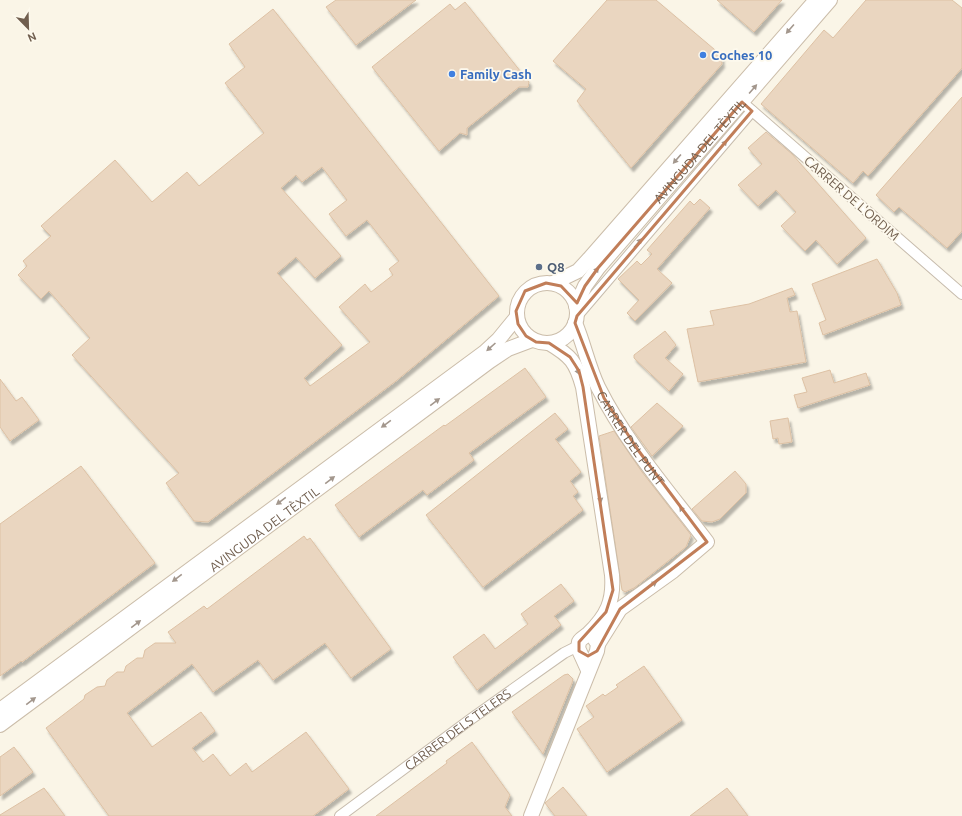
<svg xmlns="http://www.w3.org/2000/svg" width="962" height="816" viewBox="0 0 962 816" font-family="Ubuntu,sans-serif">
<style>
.building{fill:#ead6c0;stroke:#ddc1a4;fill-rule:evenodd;filter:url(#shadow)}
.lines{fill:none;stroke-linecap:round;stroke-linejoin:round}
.street-casing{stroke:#c7bcad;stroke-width:12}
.secondary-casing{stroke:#cbbdaa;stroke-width:16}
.street{stroke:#fff;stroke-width:10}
.secondary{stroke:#fff;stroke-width:14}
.oneway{fill:#a3978d}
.marked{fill:none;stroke:#c17e59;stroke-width:3;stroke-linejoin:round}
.shop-dot{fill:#3f7fe0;stroke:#fdf9ed;stroke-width:1.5}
.service-dot{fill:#5c6f8a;stroke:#fdf9ed;stroke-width:1.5}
.labels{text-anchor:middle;stroke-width:3.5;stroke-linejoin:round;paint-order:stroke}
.shop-label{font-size:13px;font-weight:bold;fill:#366cbe;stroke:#fdf9ed;text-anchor:start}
.street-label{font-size:13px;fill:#715f4f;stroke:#fdf9ed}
.service-label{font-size:13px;font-weight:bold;fill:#4e5e75;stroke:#fdf9ed;text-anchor:start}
</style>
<defs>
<filter id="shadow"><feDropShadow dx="2.5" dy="4" stdDeviation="1" flood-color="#0004"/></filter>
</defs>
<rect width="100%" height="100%" fill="#faf5e7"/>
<g class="building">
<polygon points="336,0 416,0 356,45 326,7"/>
<polygon points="607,0 656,0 721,55 722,64 631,168 577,101 586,89 553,61"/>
<polygon points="717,0 782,0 754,32"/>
<polygon points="866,0 952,0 962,8 962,68 868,176 863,171 853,183 761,104 824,30 833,38"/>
<polygon points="465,2 529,82 528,87 519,87 467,128 467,135 460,133 439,151 372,67 450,4 455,10"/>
<path d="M273,9l226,287 -103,85 -188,141 -14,-1 -28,-38 13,-10 -107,-118 18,-17 -41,-47 -8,8 -23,-24 9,-9 -4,-5 28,-25 -10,-10 74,-66 37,42 35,-30 12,14 65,-53 -39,-50 20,-16 -16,-23zM322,167l25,33 -18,14 17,22 21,-16 32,41 -10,8 4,6 -22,17 -6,-8 -26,23 31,35 -60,44 -6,-8 38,-33 -65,-72 19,-16 19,21 26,-22 -60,-68 15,-13 6,7z"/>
<polygon points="962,97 962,231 947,248 899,207 894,212 876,195"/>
<polygon points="766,132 792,154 866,238 837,264 816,240 805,251 781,226 796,212 776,190 758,206 738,185 762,164 748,148"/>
<polygon points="700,199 710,208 657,269 672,283 635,321 627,313 639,300 618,279 637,261 641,265 652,254 647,250 690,201 694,205"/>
<polygon points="877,259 897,293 901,305 823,335 819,323 826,320 812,284"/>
<polygon points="792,288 795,295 787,298 790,312 797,311 806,362 698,382 687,329 714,325 710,311 749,304"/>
<polygon points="665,331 676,345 665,358 683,374 669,391 634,358 634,355"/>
<polygon points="525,368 546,397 469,453 474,460 427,495 423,490 359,537 335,505 444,425 445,426"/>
<polygon points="830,370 834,383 866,373 870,385 798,408 794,395 807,392 802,378"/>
<polygon points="0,379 16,401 22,397 39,420 10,441 0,427"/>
<polygon points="657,403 683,426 652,456 631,427"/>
<polygon points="555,413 568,429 555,439 581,472 570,481 578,492 573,496 583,510 483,587 426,515"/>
<polygon points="788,418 792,442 779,444 778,438 773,439 770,421"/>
<polygon points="614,431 642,472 691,535 686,547 634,588 625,592 622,590 599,436"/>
<polygon points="81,466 155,563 22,662 21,661 0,676 0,524"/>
<polygon points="735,471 746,484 746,493 720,519 712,522 702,521 692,509"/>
<polygon points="304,536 307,540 310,538 391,649 351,678 325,643 273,680 258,660 213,692 192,664 127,713 152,747 201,712 215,731 192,748 203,762 213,754 230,776 246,763 252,772 306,732 349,789 313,816 109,816 46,728 84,699 85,695 97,687 105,686 107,680 117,672 124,672 126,666 137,658 143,658 145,650 155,643 176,643 168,632 204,606 207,609"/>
<polygon points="561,584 574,601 554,616 561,625 477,690 453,657 484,634 495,649 528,624 521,614"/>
<polygon points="644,666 682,720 607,772 577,729 594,717 586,706 603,694 605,696 618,687 616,685"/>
<polygon points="568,674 573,679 572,683 543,754 512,712 564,675"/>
<polygon points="472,742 510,795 505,807 512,816 376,816 447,763 446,761"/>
<polygon points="14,747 33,772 0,796 0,757"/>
<polygon points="563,787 587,816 555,816 545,803"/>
<polygon points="44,788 65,816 0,816 0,815"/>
<polygon points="727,788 748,816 690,816"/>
</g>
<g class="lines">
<defs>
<g id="street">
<polyline points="742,102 962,294"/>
<polyline points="577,316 752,111"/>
<path id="s1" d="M340,816l131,-97 93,-66 14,-7"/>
</g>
<g id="secondary">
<circle cx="547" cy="313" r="30"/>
<polyline points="553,283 578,271 589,259 816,0"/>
<path id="s2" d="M576,306l9,-20 13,-18 232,-268"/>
<path id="s3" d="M575,323c9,21 13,43 23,64 28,56 71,105 109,155l-34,29 -53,38 -22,35"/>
<path d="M549,343c22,13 27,19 34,44l29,188c2,26 -5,41 -24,59 -3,3 -7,4 -9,8l-1,6 10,22"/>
<polyline points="0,710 485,352 498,340 516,318"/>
<path id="s4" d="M0,725l490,-364 18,-12 24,-9"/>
<polyline points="531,816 597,651 598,644 594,638"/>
</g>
</defs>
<use href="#street" class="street-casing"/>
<use href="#secondary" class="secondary-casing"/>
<use href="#street" class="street"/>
<use href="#secondary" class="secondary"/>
</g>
<defs><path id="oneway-solid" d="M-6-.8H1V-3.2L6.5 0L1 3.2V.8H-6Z"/></defs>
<g class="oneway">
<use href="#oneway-solid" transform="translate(790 29) rotate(131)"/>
<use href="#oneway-solid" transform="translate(753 89) rotate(-49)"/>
<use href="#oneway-solid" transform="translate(723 145) rotate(-49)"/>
<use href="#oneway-solid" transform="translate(677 159) rotate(131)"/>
<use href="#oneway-solid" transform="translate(638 243) rotate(-49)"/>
<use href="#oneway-solid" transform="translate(595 272) rotate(-51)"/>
<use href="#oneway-solid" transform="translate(491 347) rotate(138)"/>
<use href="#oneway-solid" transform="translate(577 369) rotate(68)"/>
<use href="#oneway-solid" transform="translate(435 402) rotate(-37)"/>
<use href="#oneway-solid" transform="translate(386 424) rotate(144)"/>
<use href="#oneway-solid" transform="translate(330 480) rotate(-37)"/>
<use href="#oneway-solid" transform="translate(600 497) rotate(81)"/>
<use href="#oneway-solid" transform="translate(281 501) rotate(143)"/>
<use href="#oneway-solid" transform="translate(683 511) rotate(-127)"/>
<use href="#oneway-solid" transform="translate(177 578) rotate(143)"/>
<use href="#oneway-solid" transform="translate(652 585) rotate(-35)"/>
<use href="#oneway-solid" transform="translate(136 624) rotate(-37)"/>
<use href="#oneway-solid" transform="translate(31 701) rotate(-37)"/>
</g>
<path class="marked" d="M742,102l10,9 -175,205 -2,7 29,75 34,52 69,92 -87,67 -23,42 -9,5 -9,-5v-9l27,-30 7,-22 -30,-203 -4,-16 -9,-14 -21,-14 -13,-1 -10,-6 -8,-12 -2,-13 9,-20 21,-8 15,3 16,17 8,-17 13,-18z"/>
<g class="shop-dot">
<circle cx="703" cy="55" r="4"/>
<circle cx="452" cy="74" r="4"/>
</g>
<circle class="service-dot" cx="539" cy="267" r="4"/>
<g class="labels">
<g class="shop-label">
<text x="711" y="60">Coches 10</text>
<text x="460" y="79">Family Cash</text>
</g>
<g class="street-label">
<text dy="5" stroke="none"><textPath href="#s2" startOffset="199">AVINGUDA DEL TÈXTIL</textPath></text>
<text transform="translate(852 198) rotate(41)" y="5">CARRER DE L'ORDIM</text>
<text dy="5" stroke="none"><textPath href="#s3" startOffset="129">CARRER DEL PUNT</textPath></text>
<text dy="5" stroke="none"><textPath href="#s4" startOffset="329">AVINGUDA DEL TÈXTIL</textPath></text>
<text dy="5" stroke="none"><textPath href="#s1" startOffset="146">CARRER DELS TELERS</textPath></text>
</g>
<g class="service-label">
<text x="547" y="272">Q8</text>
</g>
</g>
<g transform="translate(28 28) rotate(157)" stroke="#fdf9ed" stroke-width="3" paint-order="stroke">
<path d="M0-3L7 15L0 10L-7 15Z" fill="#715f4f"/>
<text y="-6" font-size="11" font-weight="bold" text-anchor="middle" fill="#715f4f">N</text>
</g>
</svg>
